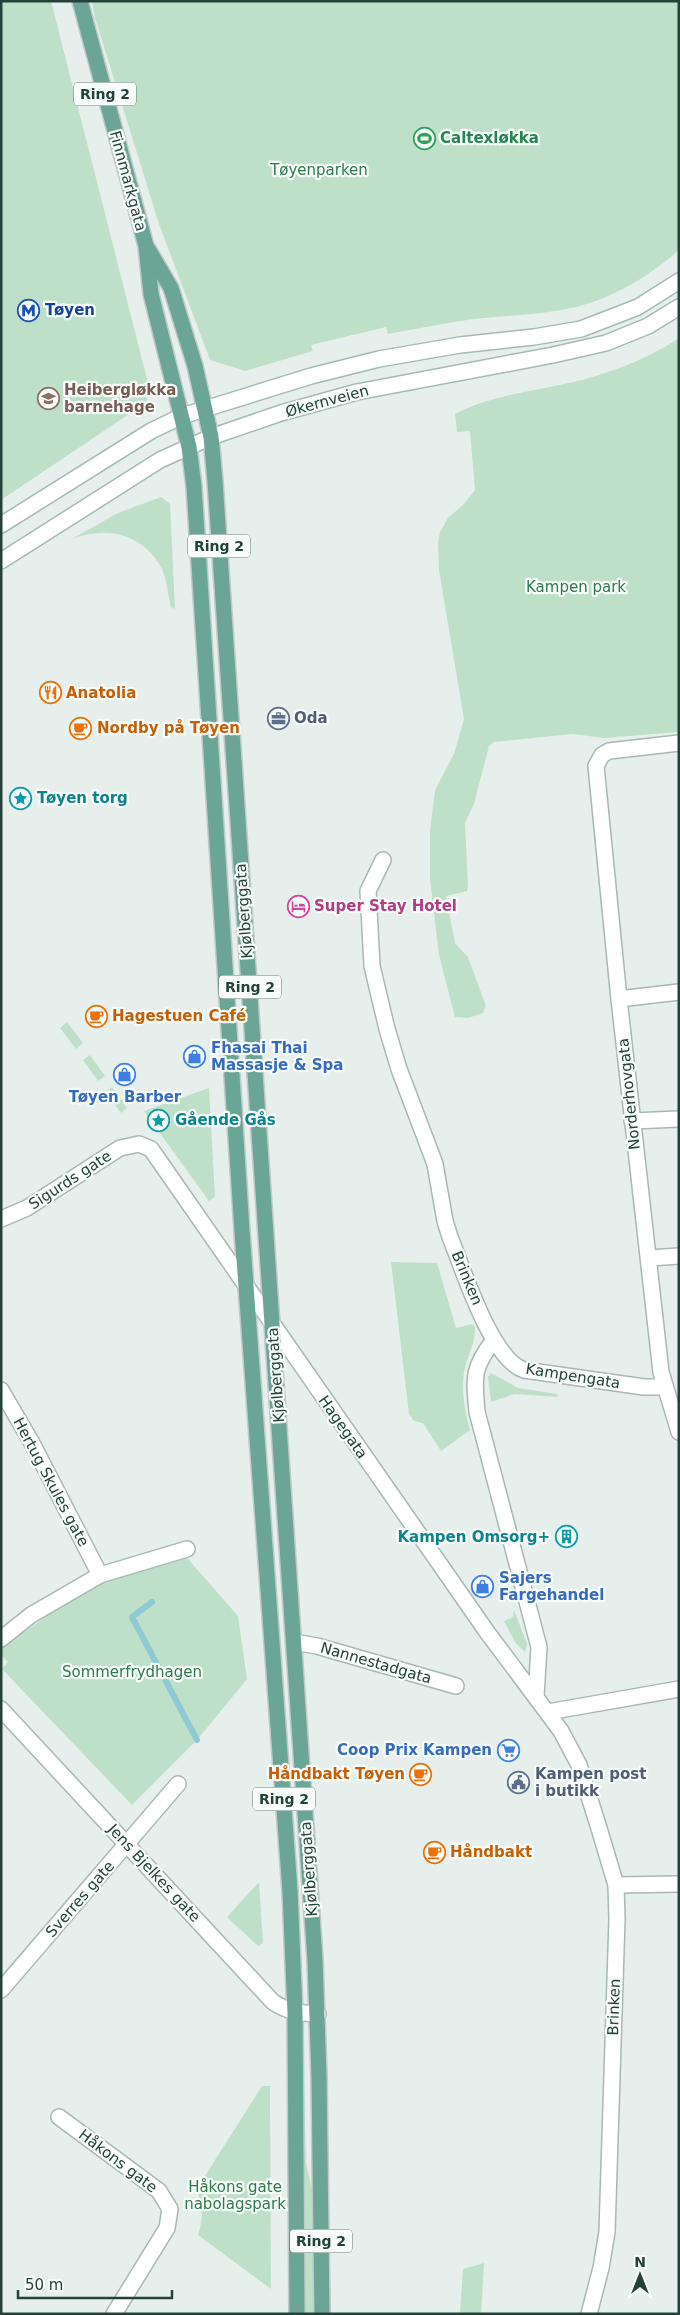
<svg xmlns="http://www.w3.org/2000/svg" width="680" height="2315" viewBox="0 0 680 2315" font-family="'DejaVu Sans',sans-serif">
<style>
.green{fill:#bfe0c8}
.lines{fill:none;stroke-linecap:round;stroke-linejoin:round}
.stream{stroke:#8ec9d4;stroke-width:6}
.street-casing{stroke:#a8b8b2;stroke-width:18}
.secondary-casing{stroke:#a4bbb3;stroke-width:18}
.primary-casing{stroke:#c2cac8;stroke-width:18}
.street{stroke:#fff;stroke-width:15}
.secondary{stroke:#fff;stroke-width:15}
.primary{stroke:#6aa596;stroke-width:15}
.labels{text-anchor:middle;stroke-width:4.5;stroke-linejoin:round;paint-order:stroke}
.shield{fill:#f7fbf9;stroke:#637a73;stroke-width:1}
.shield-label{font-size:14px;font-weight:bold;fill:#24423a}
.leisure-label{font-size:15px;font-weight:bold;fill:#27864d;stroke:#f7fbf9;text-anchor:start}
.park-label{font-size:15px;fill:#2d7a4b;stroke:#f7fbf9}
.street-label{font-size:15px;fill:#24423a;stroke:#f7fbf9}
.transit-label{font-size:15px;font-weight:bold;fill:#164399;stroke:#f7fbf9;text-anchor:start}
.education-label{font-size:15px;font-weight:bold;fill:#785e54;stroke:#f7fbf9;text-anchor:start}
.food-label{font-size:15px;font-weight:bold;fill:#c56008;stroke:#f7fbf9;text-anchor:start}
.service-label{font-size:15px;font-weight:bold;fill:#4e5e75;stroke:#f7fbf9;text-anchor:start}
.culture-label{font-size:15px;font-weight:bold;fill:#0d838f;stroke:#f7fbf9;text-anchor:start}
.hotel-label{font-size:15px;font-weight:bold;fill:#b23c85;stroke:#f7fbf9;text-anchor:start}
.shop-label{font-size:15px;font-weight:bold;fill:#366cbe;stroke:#f7fbf9;text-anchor:start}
</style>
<rect width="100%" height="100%" fill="#e6efeb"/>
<g class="green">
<polygon points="1,1 51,1 149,387 147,402 1,500"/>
<path d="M92,1h587v249c-28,25 -63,46 -99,56 -34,9 -71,9 -106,13 -29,4 -58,10 -86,15l-2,-7 -75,18 2,6 -68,20 -35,-11 -51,-136 -64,-206z"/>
<path d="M679,338v394l-75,6 -31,-4 -79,8 -5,4 -15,58 -9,19 3,63 -1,5 -21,5 9,47 13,14 18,49 -3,7 -15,5 -13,-1 -16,-62 -9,-76v-48l5,-41 19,-36 10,-35 -25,-149 -1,-28 2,-10 8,-14 15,-13 12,-15 -5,-59 -13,1 -2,-18c36,-19 75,-22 114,-31 39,-9 77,-23 110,-45z"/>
<path d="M161,497l9,7 5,105 -4,-2c-3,-13 -4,-26 -9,-38 -19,-36 -57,-44 -92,-29l48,-27z"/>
<polygon points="67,1022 83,1043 76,1049 60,1028"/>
<polygon points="90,1055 105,1076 98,1081 83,1060"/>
<polygon points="112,1087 127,1108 121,1113 106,1092"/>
<polygon points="209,1088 215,1197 209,1201 144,1111"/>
<path d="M391,1262l46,1 19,65 16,-4 3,3c1,16 -8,29 -11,45 -3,20 1,39 6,58l-29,21 -18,-28 -9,-2 -5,-7z"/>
<polygon points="491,1373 518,1388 557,1394 558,1397 514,1394 491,1402 488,1377"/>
<polygon points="187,1558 238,1616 247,1679 197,1740 132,1805 2,1669 8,1662 1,1655 1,1648 70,1600 103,1583"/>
<polygon points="514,1610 527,1644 525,1652 515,1642 504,1621 513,1617"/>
<polygon points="259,1882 263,1943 258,1946 227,1917"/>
<polygon points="303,2039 306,2164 314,2197 314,2314 302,2314"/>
<path d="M262,2086h8l1,203 -73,-54c5,-16 6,-30 -2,-45z"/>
<polygon points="484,2263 481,2314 460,2314 463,2269"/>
</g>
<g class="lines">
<polyline class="stream" points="152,1602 132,1617 197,1740"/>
<defs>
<g id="street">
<polyline points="679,743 609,751 602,755 596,766 619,999 661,1372 679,1432"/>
<path d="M383,860l-15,31 4,75 15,63 12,40 36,95 10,57 5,16c13,32 41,122 74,133l120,17h21"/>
<polyline points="619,999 679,992"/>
<polyline points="632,1121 679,1119"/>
<polyline points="1,1219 27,1208 120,1148 139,1144 151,1149 487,1632 561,1731 579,1765 598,1825 616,1885 617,1919 607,2232 601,2268 589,2314"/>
<polyline points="649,1258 679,1256"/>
<path d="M493,1341c-21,28 -19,36 -16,71l62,235 -3,49"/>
<polyline points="1,1390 32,1443 100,1575"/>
<polyline points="1,1639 31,1615 100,1575 187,1549"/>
<polyline points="294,1642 317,1646 456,1686"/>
<path d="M1,1709l272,293c15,10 27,11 45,12"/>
<polyline points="548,1712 679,1689"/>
<polyline points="616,1885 679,1884"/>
<polyline points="1,1990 178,1784"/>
<polyline points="59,2117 159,2191 170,2209 167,2228 114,2314"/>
</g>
<g id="secondary">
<polyline points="1,525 151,431 182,416 311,376 379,359 460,345 534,337 581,329 638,307 679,281"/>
<polyline points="1,561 160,460 211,437 281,413 357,392 553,355 606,343 648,326 679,307"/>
</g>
<g id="primary">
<polyline points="80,1 146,246 151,294 189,447 194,487 242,1231 290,1891 295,2013 297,2314"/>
<polyline points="148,249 171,288 195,366 211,437 215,481 315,1960 319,2076 322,2314"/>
</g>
</defs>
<use href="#street" class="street-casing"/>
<use href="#secondary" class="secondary-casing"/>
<use href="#primary" class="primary-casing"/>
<use href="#street" class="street"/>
<use href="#secondary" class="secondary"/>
<use href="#primary" class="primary"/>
</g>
<defs>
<symbol id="stadium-ring" viewBox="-11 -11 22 22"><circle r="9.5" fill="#f7fbf9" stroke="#2e9e5b" stroke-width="1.5"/><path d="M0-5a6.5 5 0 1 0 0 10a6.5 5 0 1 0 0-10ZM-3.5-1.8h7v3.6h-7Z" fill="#2e9e5b"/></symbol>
<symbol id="metro-ring" viewBox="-11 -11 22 22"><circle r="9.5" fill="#f7fbf9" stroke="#1a4fb4" stroke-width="1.5"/><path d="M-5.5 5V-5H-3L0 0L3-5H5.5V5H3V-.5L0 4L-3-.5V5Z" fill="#1a4fb4"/></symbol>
<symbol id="school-ring" viewBox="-11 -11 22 22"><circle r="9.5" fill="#f7fbf9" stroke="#8d6e63" stroke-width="1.5"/><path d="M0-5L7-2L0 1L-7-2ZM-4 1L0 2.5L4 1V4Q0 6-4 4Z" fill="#8d6e63"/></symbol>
<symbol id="restaurant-ring" viewBox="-11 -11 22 22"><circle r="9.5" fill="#f7fbf9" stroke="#e8710a" stroke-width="1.5"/><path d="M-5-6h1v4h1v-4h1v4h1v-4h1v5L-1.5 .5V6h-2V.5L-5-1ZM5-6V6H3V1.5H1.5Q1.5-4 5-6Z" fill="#e8710a"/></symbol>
<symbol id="office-ring" viewBox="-11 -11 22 22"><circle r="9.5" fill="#f7fbf9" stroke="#5c6f8a" stroke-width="1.5"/><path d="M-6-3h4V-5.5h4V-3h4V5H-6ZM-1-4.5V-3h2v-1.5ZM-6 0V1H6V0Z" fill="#5c6f8a"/></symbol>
<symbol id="cafe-ring" viewBox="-11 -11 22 22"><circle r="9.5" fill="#f7fbf9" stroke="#e8710a" stroke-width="1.5"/><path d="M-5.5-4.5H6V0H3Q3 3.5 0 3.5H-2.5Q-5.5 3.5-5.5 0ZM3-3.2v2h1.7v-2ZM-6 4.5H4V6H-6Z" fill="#e8710a"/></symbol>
<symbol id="sight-ring" viewBox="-11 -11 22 22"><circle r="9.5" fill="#f7fbf9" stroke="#0f9aa8" stroke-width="1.5"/><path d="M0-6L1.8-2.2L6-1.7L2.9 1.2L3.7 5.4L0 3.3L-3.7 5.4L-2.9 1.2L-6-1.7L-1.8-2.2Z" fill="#0f9aa8"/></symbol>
<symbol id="hotel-ring" viewBox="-11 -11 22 22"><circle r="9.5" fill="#f7fbf9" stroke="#d1479c" stroke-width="1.5"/><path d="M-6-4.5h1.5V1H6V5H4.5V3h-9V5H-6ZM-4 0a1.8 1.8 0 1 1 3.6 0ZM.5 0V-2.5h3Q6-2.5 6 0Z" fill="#d1479c"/></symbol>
<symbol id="shop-ring" viewBox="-11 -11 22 22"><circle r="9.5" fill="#f7fbf9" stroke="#3f7fe0" stroke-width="1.5"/><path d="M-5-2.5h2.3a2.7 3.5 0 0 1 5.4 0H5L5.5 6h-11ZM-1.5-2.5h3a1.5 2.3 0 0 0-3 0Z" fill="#3f7fe0"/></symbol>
<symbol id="building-ring" viewBox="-11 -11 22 22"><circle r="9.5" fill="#f7fbf9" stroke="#0f9aa8" stroke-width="1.5"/><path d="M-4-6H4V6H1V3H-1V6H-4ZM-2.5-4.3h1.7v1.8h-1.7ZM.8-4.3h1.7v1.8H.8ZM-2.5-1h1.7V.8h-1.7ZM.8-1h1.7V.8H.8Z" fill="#0f9aa8"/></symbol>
<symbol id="supermarket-ring" viewBox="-11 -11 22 22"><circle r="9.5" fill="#f7fbf9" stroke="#3f7fe0" stroke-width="1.5"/><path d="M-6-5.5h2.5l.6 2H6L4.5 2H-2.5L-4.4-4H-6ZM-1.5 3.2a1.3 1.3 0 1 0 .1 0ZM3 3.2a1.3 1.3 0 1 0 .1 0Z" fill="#3f7fe0"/></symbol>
<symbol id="civic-ring" viewBox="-11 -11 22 22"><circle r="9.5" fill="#f7fbf9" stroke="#5c6f8a" stroke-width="1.5"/><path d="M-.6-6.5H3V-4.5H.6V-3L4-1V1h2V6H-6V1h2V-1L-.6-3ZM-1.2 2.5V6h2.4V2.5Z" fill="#5c6f8a"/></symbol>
</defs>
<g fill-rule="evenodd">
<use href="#stadium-ring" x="412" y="126" width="25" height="25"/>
<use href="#metro-ring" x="16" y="298" width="25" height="25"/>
<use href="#school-ring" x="36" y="386" width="25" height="25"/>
<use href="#restaurant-ring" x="38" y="680" width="25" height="25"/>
<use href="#office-ring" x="266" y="706" width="25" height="25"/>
<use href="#cafe-ring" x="68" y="716" width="25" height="25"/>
<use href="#sight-ring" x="8" y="786" width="25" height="25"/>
<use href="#hotel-ring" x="286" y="894" width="25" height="25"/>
<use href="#cafe-ring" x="84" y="1004" width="25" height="25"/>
<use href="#shop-ring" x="182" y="1044" width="25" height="25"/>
<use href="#shop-ring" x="112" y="1062" width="25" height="25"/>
<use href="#sight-ring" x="146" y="1108" width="25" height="25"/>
<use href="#building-ring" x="554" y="1524" width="25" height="25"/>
<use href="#shop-ring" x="470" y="1574" width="25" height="25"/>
<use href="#supermarket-ring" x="496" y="1738" width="25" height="25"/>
<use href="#cafe-ring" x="408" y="1762" width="25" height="25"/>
<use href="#civic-ring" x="506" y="1770" width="25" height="25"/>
<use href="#cafe-ring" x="422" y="1840" width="25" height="25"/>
</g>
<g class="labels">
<g class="shield">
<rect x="74" y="82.5" width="62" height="23" rx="4"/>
<rect x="188" y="534.5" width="62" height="23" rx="4"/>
<rect x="219" y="975.5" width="62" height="23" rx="4"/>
<rect x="253" y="1787.5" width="62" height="23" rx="4"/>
<rect x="290" y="2229.5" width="62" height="23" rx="4"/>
</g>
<g class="shield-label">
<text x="105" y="99">Ring 2</text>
<text x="219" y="551">Ring 2</text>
<text x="250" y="992">Ring 2</text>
<text x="284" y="1804">Ring 2</text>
<text x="321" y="2246">Ring 2</text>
</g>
<g class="leisure-label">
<text x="440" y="143">Caltexløkka</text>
</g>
<g class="park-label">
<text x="319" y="175">Tøyenparken</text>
<text x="576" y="592">Kampen park</text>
<text x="132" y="1677">Sommerfrydhagen</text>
<text x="235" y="2192">Håkons gate<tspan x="235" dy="17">nabolagspark</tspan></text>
</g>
<g class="street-label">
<text transform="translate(128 181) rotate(75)" y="5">Finnmarkgata</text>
<text transform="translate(327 401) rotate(-15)" y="5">Økernveien</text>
<text transform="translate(244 911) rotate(-94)" y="5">Kjølberggata</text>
<text transform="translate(629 1094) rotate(-96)" y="5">Norderhovgata</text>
<text transform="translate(70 1180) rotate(-33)" y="5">Sigurds gate</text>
<text transform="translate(467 1278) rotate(67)" y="5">Brinken</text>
<text transform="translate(276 1375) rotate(-94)" y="5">Kjølberggata</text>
<text transform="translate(573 1376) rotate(9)" y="5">Kampengata</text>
<text transform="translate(343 1427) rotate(55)" y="5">Hagegata</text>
<text transform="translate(51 1482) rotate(62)" y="5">Hertug Skules gate</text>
<text transform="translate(376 1663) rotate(16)" y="5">Nannestadgata</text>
<text transform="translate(309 1869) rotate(-94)" y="5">Kjølberggata</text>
<text transform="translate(154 1873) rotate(47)" y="5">Jens Bjelkes gate</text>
<text transform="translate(80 1899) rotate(-49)" y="5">Sverres gate</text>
<text transform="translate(614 2007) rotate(-88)" y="5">Brinken</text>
<text transform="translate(118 2161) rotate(37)" y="5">Håkons gate</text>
</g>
<g class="transit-label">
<text x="45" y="315">Tøyen</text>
</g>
<g class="education-label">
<text x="64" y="395">Heibergløkka<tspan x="64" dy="17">barnehage</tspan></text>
</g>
<g class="food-label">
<text x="66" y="698">Anatolia</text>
<text x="97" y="733">Nordby på Tøyen</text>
<text x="112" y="1021">Hagestuen Café</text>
<text x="405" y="1779" text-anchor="end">Håndbakt Tøyen</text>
<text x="450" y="1857">Håndbakt</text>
</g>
<g class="service-label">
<text x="294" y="723">Oda</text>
<text x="535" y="1779">Kampen post<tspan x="535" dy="17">i butikk</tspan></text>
</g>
<g class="culture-label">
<text x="37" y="803">Tøyen torg</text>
<text x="175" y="1125">Gående Gås</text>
<text x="550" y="1542" text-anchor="end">Kampen Omsorg+</text>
</g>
<g class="hotel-label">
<text x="314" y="911">Super Stay Hotel</text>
</g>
<g class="shop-label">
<text x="211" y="1053">Fhasai Thai<tspan x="211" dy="17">Massasje &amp; Spa</tspan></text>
<text x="125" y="1102" text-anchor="middle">Tøyen Barber</text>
<text x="499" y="1583">Sajers<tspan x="499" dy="17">Fargehandel</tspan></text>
<text x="492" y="1755" text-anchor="end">Coop Prix Kampen</text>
</g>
</g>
<rect width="680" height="2315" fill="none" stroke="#24423a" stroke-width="5"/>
<g transform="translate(640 2275)" stroke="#f7fbf9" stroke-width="4" paint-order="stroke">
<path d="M0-4L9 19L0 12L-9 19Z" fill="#24423a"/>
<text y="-8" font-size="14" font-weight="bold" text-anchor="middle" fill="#24423a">N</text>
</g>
<path d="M18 2290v8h154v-8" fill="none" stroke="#24423a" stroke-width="2.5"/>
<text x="25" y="2290" font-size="15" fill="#24423a" stroke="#f7fbf9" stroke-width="4" paint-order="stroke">50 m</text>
</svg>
